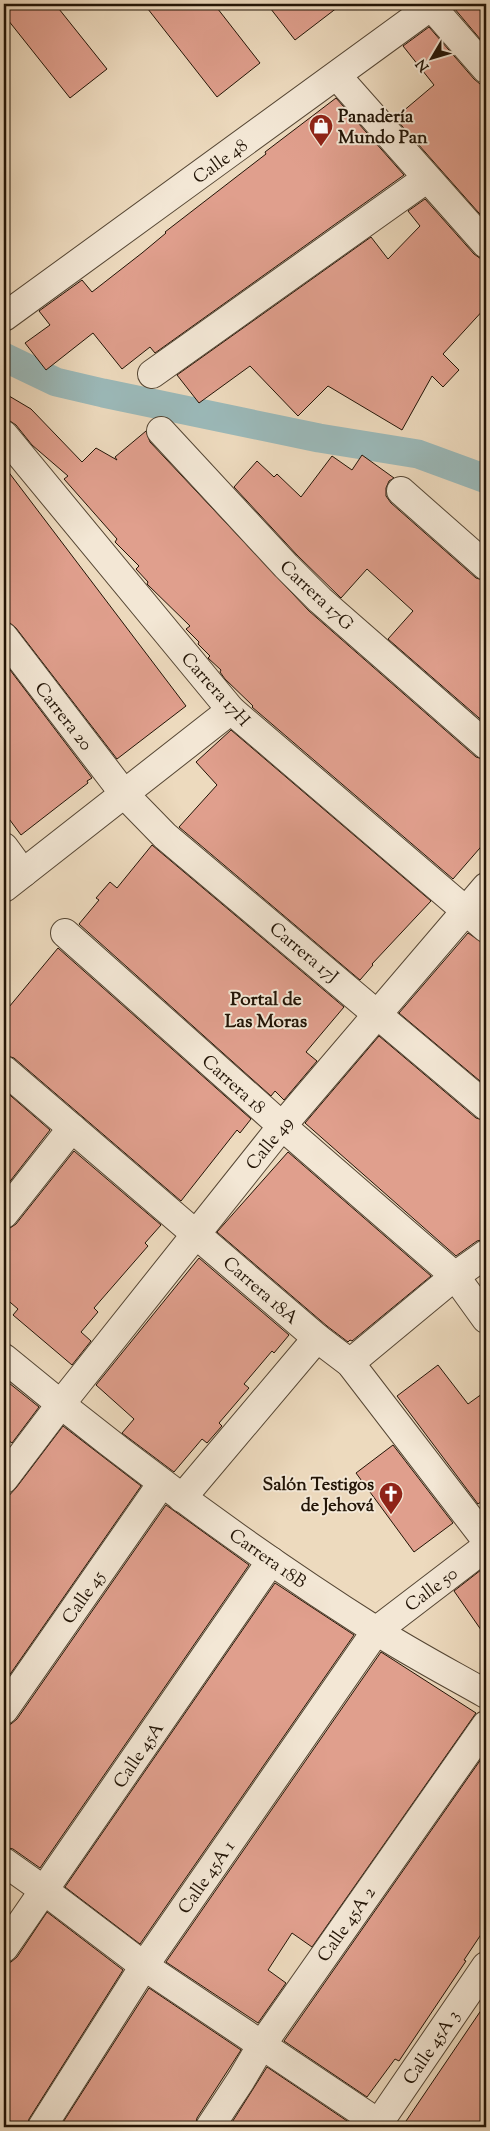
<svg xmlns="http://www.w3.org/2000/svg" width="490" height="2131" viewBox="0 0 490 2131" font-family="'Sorts Mill Goudy',serif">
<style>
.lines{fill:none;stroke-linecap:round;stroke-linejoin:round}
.canal{stroke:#9bb9b9;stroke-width:29}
.building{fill:#e09f8d;stroke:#221406}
.minor-casing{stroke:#554634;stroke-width:30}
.minor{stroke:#f3e7d5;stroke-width:28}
.labels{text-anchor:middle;stroke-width:4;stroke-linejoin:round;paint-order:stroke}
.poi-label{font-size:18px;font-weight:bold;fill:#221406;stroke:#f3e7d5;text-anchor:start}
.street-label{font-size:18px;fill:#221406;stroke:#f3e7d5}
.neighbourhood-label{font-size:19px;font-weight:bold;fill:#221406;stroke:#f3e7d5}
</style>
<rect width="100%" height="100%" fill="#eddabe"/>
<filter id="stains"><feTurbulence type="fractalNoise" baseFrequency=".004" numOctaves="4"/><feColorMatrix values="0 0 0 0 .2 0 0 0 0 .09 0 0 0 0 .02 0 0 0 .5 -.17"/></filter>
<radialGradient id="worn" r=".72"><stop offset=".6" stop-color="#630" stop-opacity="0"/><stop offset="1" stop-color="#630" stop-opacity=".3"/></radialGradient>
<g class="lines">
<polyline class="canal" points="4,357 56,382 103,393 319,438 418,454 486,479"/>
</g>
<g class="building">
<polygon points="4,4 55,4 107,69 70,98 4,15"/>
<polygon points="144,4 214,4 260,63 217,97"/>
<polygon points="267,4 342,4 295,40"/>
<polygon points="460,4 486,4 486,46 454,8"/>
<polygon points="429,27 474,79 480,84 486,84 486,221 395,118 434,85 403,46"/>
<polygon points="336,98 404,175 155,353 150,347 122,369 93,333 46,370 25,343 50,325 39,311 82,280 92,292 142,253 166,233 165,232 266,154 265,152"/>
<polygon points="425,199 474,254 481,259 486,259 486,307 443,354 459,370 443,387 432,376 402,430 328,386 298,416 250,366 199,403 177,375 371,237 388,259 420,226 408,211"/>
<polygon points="4,393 31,409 82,462 96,448 117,460 115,457 146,431 150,442 309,611 476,757 486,760 486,841 453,879 252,707 253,706 225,679 220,672 221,670 208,658 210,656 198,644 199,642 186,629 190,626 147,584 148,582 136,569 139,566 115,542 117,539 64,479 68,476 32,445 16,425 10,421 4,420"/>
<polygon points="362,455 394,478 389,481 386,488 386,496 391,503 476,578 486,581 486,724 388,639 413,611 367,569 341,598 297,555 234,487 257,461 274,477 277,474 301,497 332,456 352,470"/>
<polygon points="4,466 186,706 117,759 16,628 10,623 4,622"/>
<polygon points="4,662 92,778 87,781 88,783 21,835 4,812"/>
<polygon points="231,730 431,901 372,964 373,965 360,980 179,827 217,785 196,762"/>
<polygon points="152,845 344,1007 306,1052 317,1061 284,1100 275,1091 271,1096 79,924 99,900 96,898 110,882 117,888"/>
<polygon points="468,933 486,945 486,1086 399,1013"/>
<polygon points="58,948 251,1119 240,1133 237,1130 181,1201 14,1058 4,1055 4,1013"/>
<polygon points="379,1036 476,1118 486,1121 486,1239 477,1241 456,1256 305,1123"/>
<polygon points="4,1090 50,1130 4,1189"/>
<polygon points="74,1151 161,1225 145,1243 148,1246 94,1308 98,1312 81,1332 91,1341 72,1365 13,1315 18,1309 4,1297 4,1229 10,1228 16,1224"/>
<polygon points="288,1152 431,1276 352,1341 350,1340 348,1342 327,1326 217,1232"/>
<polygon points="199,1258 289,1335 274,1353 272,1351 244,1384 249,1388 219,1423 222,1426 207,1443 202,1439 174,1472 122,1433 134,1419 96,1385"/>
<polygon points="438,1365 468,1404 486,1391 486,1498 478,1504 397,1396"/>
<polygon points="4,1379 39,1407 12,1443 4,1437"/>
<polygon points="63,1426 141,1486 4,1683 4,1501 16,1488"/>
<polygon points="393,1445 453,1523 414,1552 356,1473"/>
<polygon points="166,1505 249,1565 40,1868 13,1849 4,1847 4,1725 11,1724 17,1719"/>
<polygon points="486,1566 486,1637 454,1591"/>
<polygon points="275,1583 354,1635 140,1944 65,1887"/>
<polygon points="381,1652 476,1713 312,1947 292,1933 268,1970 286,1983 258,2023 166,1962"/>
<polygon points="486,1752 486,1927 464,1960 466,1961 399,2061 395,2059 367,2097 284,2041"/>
<polygon points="47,1912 123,1970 29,2119 27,2127 4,2127 4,1963 11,1962 17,1957"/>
<polygon points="149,1988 241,2050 197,2118 195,2127 60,2127"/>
<polygon points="486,2003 486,2127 402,2127"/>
<polygon points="267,2067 356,2127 229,2127"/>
</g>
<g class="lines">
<defs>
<g id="minor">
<polyline points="431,6 486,69"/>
<polyline points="337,76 486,244"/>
<polyline points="4,317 434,4"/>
<polyline points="152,374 426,179"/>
<polyline points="161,431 286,566 320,600 486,745"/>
<polyline points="4,435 231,710 486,928"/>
<polyline points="401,491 486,566"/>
<polyline points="4,637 125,795 165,836 486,1106"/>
<polyline points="4,847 23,873"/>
<polyline points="4,888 231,710"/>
<polyline points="65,933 282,1126 455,1276 486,1319"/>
<polyline points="4,1070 317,1338 350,1363 486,1540"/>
<polyline points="4,1214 72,1128"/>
<path d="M4,1358c118,98 242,190 371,272 36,23 74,43 111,64"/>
<polyline points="350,1363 455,1276 486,1254"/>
<polyline points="4,1479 60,1405 282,1126 486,887"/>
<polyline points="182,1498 317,1338"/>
<polyline points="4,1710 162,1483"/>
<polyline points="4,1862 45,1891 144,1966 384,2127"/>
<polyline points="4,1948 271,1561"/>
<polyline points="42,2127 144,1966 376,1631 486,1547"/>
<polyline points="210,2127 241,2080 261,2046 486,1725"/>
<polyline points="376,2127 486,1966"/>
</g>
</defs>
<use href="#minor" class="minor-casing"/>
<use href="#minor" class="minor"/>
</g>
<defs>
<symbol id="shop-pin" viewBox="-11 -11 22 30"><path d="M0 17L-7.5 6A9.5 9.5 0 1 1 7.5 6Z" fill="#8f2418" stroke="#f3e7d5"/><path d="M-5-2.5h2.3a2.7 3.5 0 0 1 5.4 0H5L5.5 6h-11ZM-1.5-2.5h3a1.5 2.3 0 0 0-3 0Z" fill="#fff"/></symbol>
<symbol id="church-pin" viewBox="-11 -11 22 30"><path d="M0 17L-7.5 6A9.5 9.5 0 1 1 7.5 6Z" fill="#8f2418" stroke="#f3e7d5"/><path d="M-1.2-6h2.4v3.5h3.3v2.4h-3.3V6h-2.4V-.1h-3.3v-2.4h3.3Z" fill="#fff"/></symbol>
</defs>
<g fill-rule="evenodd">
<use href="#shop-pin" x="307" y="112" width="28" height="38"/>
<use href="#church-pin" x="377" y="1480" width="28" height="38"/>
</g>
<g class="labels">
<g class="poi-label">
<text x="338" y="122">Panadería<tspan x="338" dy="21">Mundo Pan</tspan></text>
<text x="374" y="1490" text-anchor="end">Salón Testigos<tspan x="374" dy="21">de Jehová</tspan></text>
</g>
<g class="street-label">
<text transform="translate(220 161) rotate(-36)" y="6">Calle 48</text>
<text transform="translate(317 595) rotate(43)" y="6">Carrera 17G</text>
<text transform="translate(216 689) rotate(48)" y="6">Carrera 17H</text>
<text transform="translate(64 716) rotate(52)" y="6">Carrera 20</text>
<text transform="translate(304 952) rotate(40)" y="6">Carrera 17J</text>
<text transform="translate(234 1084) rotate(42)" y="6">Carrera 18</text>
<text transform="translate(269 1143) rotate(-51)" y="6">Calle 49</text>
<text transform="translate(261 1290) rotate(41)" y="6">Carrera 18A</text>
<text transform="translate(268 1558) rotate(35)" y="6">Carrera 18B</text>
<text transform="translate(431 1589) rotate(-37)" y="6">Calle 50</text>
<text transform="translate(83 1597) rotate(-55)" y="6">Calle 45</text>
<text transform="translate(138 1755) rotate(-56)" y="6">Calle 45A</text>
<text transform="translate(206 1877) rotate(-55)" y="6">Calle 45A 1</text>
<text transform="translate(346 1924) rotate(-55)" y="6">Calle 45A 2</text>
<text transform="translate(431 2047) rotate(-56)" y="6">Calle 45A 3</text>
</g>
<g class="neighbourhood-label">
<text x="266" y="1005">Portal de<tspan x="266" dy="22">Las Moras</tspan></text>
</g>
</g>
<rect width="490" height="2131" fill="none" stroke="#eddabe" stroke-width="20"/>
<rect x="5" y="5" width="480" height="2121" fill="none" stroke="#221406" stroke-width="2.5"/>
<rect x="10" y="10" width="470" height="2111" fill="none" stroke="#221406"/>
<g transform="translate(432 58) rotate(232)" stroke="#f3e7d5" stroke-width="4" paint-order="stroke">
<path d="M0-4L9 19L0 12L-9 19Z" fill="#221406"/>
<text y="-8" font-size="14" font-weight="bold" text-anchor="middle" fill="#221406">N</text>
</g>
<rect width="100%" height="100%" filter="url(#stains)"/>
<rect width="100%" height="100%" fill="url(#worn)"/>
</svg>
